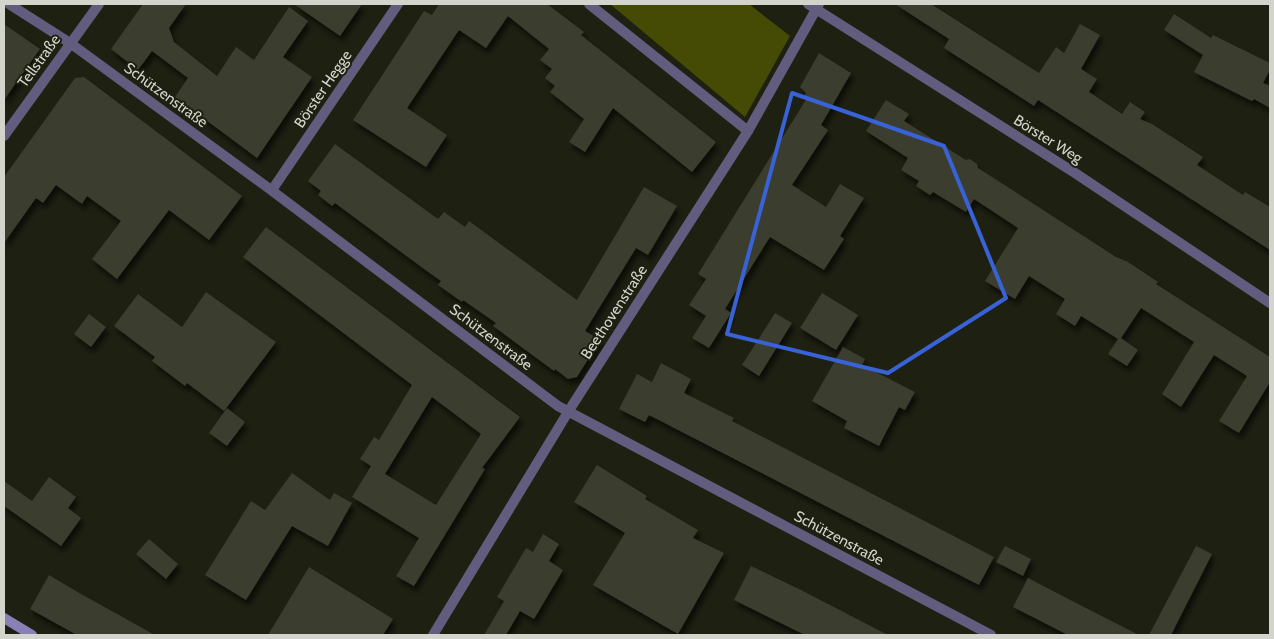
<svg xmlns="http://www.w3.org/2000/svg" width="1274" height="639" viewBox="0 0 1274 639" font-family="Cabin,sans-serif">
<style>
.green{fill:#454a04}
.building{fill:#3b3c2e;fill-rule:evenodd;filter:url(#shadow)}
.lines{fill:none;stroke-linecap:round;stroke-linejoin:round}
.street{stroke:#625d7e;stroke-width:10}
.secondary{stroke:#8981b6;stroke-width:10}
.marked{fill:none;stroke:#3862d6;stroke-width:4;stroke-linejoin:round}
.labels{text-anchor:middle;stroke-width:4;stroke-linejoin:round;paint-order:stroke}
.street-label{font-size:15px;fill:#d3d4cb;stroke:#1e2012}
</style>
<defs>
<filter id="shadow"><feDropShadow dx="3" dy="5.5" stdDeviation="2.5" flood-color="#0009"/></filter>
</defs>
<rect width="100%" height="100%" fill="#1e2012"/>
<polygon class="green" points="610,4 749,4 790,36 745,117"/>
<g class="building">
<polygon points="143,4 186,4 169,28 174,42 217,76 236,47 254,60 289,7 308,21 283,57 312,77 257,158 175,97 188,78 152,51 138,70 111,49"/>
<polygon points="294,4 362,4 340,36"/>
<polygon points="439,4 547,4 584,32 581,35 716,142 692,172 613,108 585,152 569,142 584,119 550,92 555,86 545,78 552,69 540,60 549,49 508,16 486,48 459,30 407,108 447,135 426,167 353,120 424,11 432,15"/>
<polygon points="895,4 931,4 1039,73 1056,47 1064,53 1080,24 1100,35 1081,69 1097,79 1089,92 1122,114 1130,102 1145,112 1140,119 1152,124 1203,157 1197,165 1243,195 1245,192 1270,207 1270,250 1038,100 1034,106 944,48 949,39"/>
<polygon points="1174,14 1211,38 1213,35 1270,63 1270,70 1263,83 1270,86 1270,108 1254,99 1252,101 1194,72 1203,55 1164,30"/>
<polygon points="4,24 40,49 4,100"/>
<polygon points="819,53 851,73 821,125 828,130 792,185 826,207 840,184 864,198 840,236 844,239 824,270 770,237 725,309 731,313 709,348 692,338 706,316 689,305 706,279 698,274 807,98 804,96 806,93 800,87"/>
<polygon points="84,77 242,196 209,240 169,210 117,279 92,259 121,221 87,196 82,204 56,185 43,203 36,198 4,243 4,177 75,78"/>
<polygon points="886,100 909,114 904,121 966,160 970,159 977,164 978,168 989,175 1116,257 1128,262 1158,282 1156,284 1270,357 1270,382 1239,433 1219,421 1247,376 1214,355 1181,407 1162,394 1194,342 1141,308 1121,338 1138,350 1127,366 1108,354 1118,339 1081,316 1075,326 1056,314 1065,299 1029,276 1015,299 985,281 1018,228 974,199 966,212 933,192 930,195 916,186 919,181 901,170 908,158 866,131"/>
<polygon points="335,144 438,219 444,212 465,227 469,221 577,300 644,187 677,206 648,255 636,248 585,331 600,340 577,377 568,379 555,369 554,371 493,326 496,323 463,300 462,302 438,285 441,281 424,269 335,203 332,206 318,195 321,191 308,181"/>
<path d="M266,227l254,190 -38,51 3,1 -71,117 -18,-10 23,-38 -67,-41 19,-31 -11,-7 14,-22 5,3 33,-55 -169,-128zM432,397l49,37 -45,71 -51,-31z"/>
<polygon points="206,292 276,342 224,411 187,383 185,386 152,361 155,357 114,326 138,294 182,327"/>
<polygon points="822,293 858,315 836,350 800,328"/>
<polygon points="775,313 792,323 759,376 742,365"/>
<polygon points="89,314 106,327 91,347 74,334"/>
<polygon points="843,347 865,359 862,365 915,392 905,410 899,407 879,446 844,428 847,421 812,401"/>
<polygon points="661,363 691,379 684,393 734,418 732,421 994,557 979,585 649,415 645,422 619,409 637,374 652,382"/>
<polygon points="227,408 245,422 227,446 209,433"/>
<polygon points="597,465 647,496 645,499 698,530 693,538 724,553 678,634 593,585 625,533 574,502"/>
<polygon points="292,473 330,500 334,493 352,503 328,546 292,526 246,600 205,575 251,501 265,510"/>
<polygon points="49,477 76,497 68,508 81,518 61,546 4,506 4,481 32,501"/>
<polygon points="543,534 559,544 549,561 563,570 534,619 520,611 506,635 484,635 504,601 497,597 526,548 533,552"/>
<polygon points="149,539 178,564 166,579 136,554"/>
<polygon points="1005,546 1031,559 1023,576 996,562"/>
<polygon points="1196,546 1212,554 1171,635 1149,635"/>
<polygon points="751,566 801,590 888,635 805,635 734,600"/>
<polygon points="309,567 393,619 383,635 268,635"/>
<polygon points="49,575 81,594 155,635 77,635 30,609"/>
<polygon points="1028,578 1080,605 1139,635 1068,635 1013,607"/>
</g>
<g class="lines">
<g class="street">
<polyline points="9,4 70,43 267,187 558,406 991,635"/>
<polyline points="589,4 748,131"/>
<polyline points="808,4 1075,173 1270,303"/>
<polyline points="4,136 99,4"/>
<polyline points="272,190 398,4"/>
<polyline points="433,635 568,412 748,131 819,4"/>
</g>
<polyline class="secondary" points="4,618 32,635"/>
</g>
<path class="marked" d="M792,93l152,53 62,152 -118,75 -161,-39z"/>
<g class="labels">
<g class="street-label">
<text transform="translate(39 61) rotate(-54)" y="5">Tellstraße</text>
<text transform="translate(323 89) rotate(-56)" y="5">Börster Hegge</text>
<text transform="translate(166 95) rotate(36)" y="5">Schützenstraße</text>
<text transform="translate(1048 139) rotate(32)" y="5">Börster Weg</text>
<text transform="translate(614 312) rotate(-57)" y="5">Beethovenstraße</text>
<text transform="translate(491 337) rotate(37)" y="5">Schützenstraße</text>
<text transform="translate(839 538) rotate(28)" y="5">Schützenstraße</text>
</g>
</g>
<rect width="1274" height="639" fill="none" stroke="#d3d4cb" stroke-width="10"/>
</svg>
